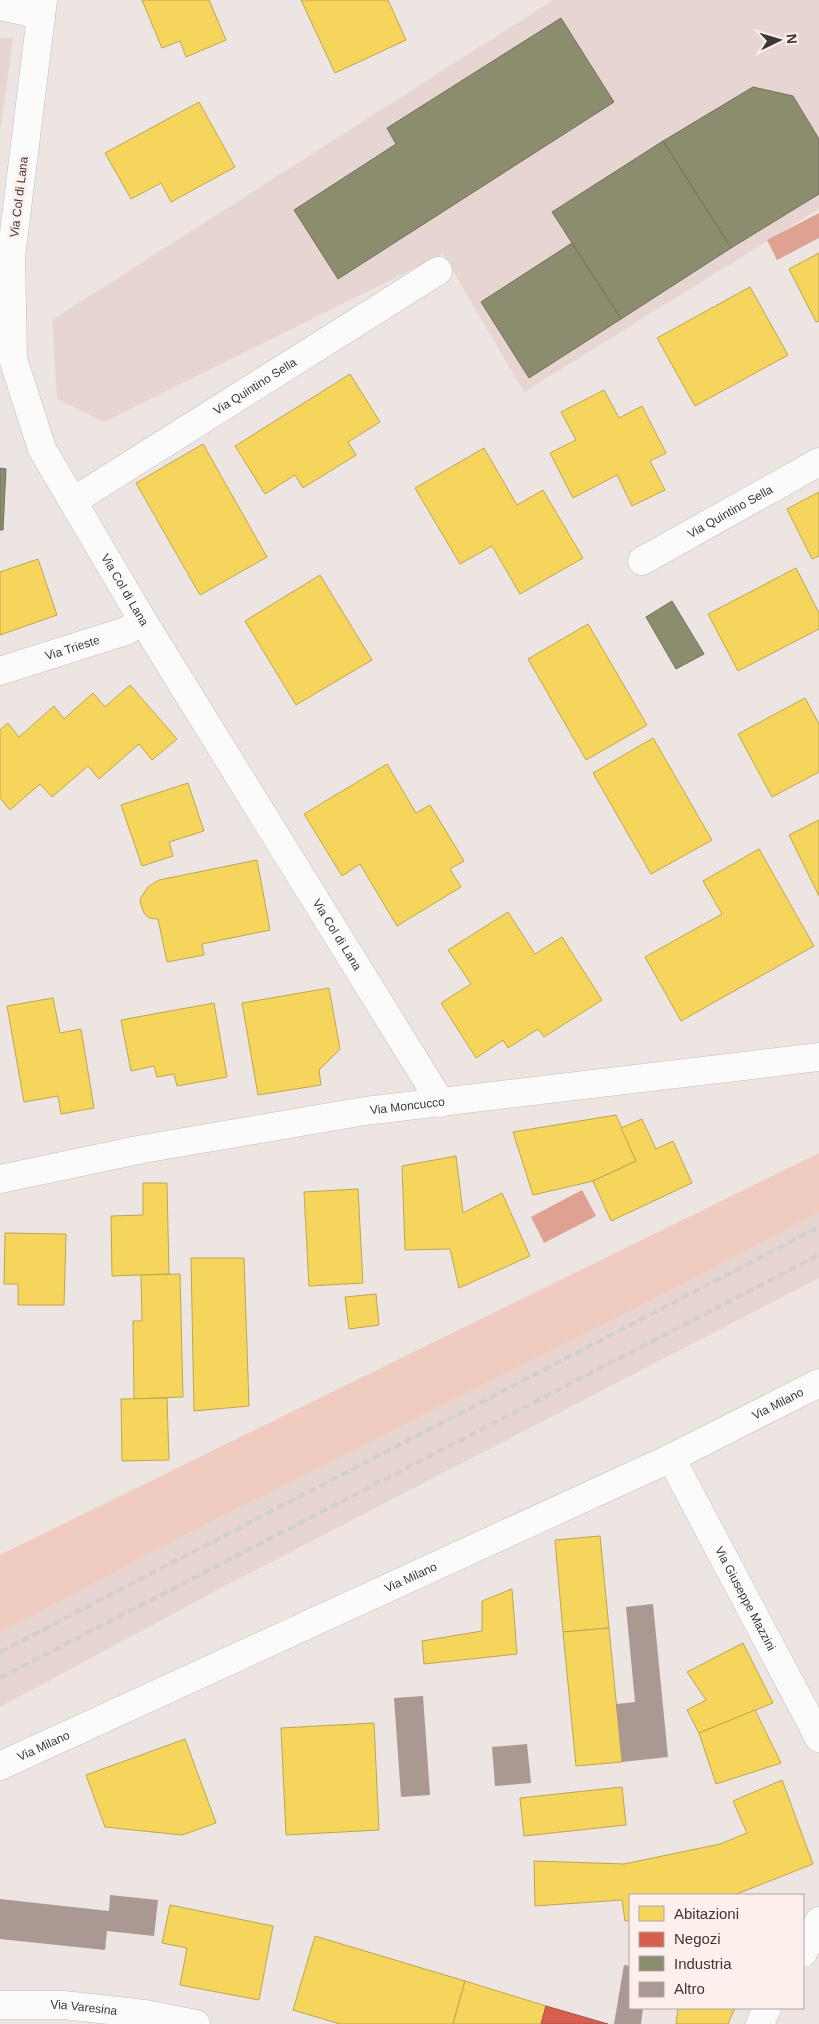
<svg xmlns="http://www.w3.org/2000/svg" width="819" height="2024" viewBox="0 0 819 2024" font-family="Arial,sans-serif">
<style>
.built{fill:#e6d5d0}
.green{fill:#f0cbc0}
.water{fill:#dfa192}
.homes{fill:#f6d55c;stroke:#bea550}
.shops{fill:#d6604d;stroke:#a85346}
.industry{fill:#8c8c6e;stroke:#74725d}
.building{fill:#aa9893}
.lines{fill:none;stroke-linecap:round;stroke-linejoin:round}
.minor-casing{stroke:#c3bdba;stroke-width:29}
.major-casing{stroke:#c3bdba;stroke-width:29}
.minor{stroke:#fcfbfb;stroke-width:28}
.major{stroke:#fcfbfb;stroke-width:28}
.rail{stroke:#d2d0cf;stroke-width:4;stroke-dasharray:8 4;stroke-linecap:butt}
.labels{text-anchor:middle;stroke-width:5;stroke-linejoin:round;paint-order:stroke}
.street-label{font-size:12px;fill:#3c3634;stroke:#fdf0ec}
</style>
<rect width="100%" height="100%" fill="#ede5e2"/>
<g class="built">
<polygon points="553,0 819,0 819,209 524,392 443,254 104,422 57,399 52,320"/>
<polygon points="0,38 13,38 0,132"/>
<polygon points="819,1212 819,1278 223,1587 0,1707 0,1633 179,1538 716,1267"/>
</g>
<polygon class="green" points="819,1153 819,1212 716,1267 179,1538 0,1633 0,1555"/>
<g class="water">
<polygon points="819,213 819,238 777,260 767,240"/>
<polygon points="582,1190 596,1216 544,1243 531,1217"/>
</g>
<g class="homes">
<polygon points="142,0 209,0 226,40 186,57 180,41 162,48"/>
<polygon points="301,0 388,0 406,40 335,73"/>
<polygon points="199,102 235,167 171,202 161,183 131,199 105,153"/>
<polygon points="819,253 819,321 816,322 789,269"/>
<polygon points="750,287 788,355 695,406 657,338"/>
<polygon points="350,374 380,422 348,442 356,455 303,488 295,475 265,494 235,446"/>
<polygon points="604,390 619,418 642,406 666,453 650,461 665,490 632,506 617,475 573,498 550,453 576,440 561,412"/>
<polygon points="203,444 267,557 200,595 136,483"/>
<polygon points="484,448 517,505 543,490 583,558 520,594 492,546 460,564 415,488"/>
<polygon points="819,492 819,556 812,559 787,509"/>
<polygon points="38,559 57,615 0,635 0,572"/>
<polygon points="796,568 819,613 819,629 738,671 708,614"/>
<polygon points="320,575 372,660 296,705 245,621"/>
<polygon points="588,624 647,725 586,760 528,659"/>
<polygon points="130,685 177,739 152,760 139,744 99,779 88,766 52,797 40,784 10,810 0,798 0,730 8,723 19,737 54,706 64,719 93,693 105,707"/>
<polygon points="805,698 819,724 819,772 772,797 738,734"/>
<polygon points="653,738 712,840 651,874 593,773"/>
<polygon points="387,764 416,813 430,805 464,861 450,869 461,887 397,926 360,864 342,876 304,814"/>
<polygon points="188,783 204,831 169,842 173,856 142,866 121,805"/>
<polygon points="819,820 819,896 789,835"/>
<polygon points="759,849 814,946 681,1021 645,957 722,914 703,881"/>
<polygon points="257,860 270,930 202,944 204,955 167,962 158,919 149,918 144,913 141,905 140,899 148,887 159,880"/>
<polygon points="508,912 535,954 562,937 602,1000 544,1037 538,1029 508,1048 503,1040 476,1058 441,1003 471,984 448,950"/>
<polygon points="329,988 340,1049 319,1070 321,1085 258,1095 242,1003"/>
<polygon points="53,998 60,1033 81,1029 94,1108 61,1114 58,1096 24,1102 7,1006"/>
<polygon points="214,1003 227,1077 177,1086 174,1074 157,1077 154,1066 131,1071 121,1020"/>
<polygon points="616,1115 636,1161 593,1181 533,1195 513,1132"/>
<polygon points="642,1119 656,1149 673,1141 692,1183 611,1221 593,1181 636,1161 621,1128"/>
<polygon points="456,1156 463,1213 502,1193 530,1256 459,1288 450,1249 405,1250 402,1166"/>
<polygon points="143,1183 167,1183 169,1274 112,1276 111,1216 143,1215"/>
<polygon points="358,1189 363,1283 309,1286 304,1192"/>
<polygon points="5,1233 66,1234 64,1305 18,1305 18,1284 4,1284"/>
<polygon points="191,1258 244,1258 249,1406 194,1411"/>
<polygon points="180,1274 183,1397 134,1399 133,1321 142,1321 141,1275"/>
<polygon points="376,1294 379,1325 349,1329 345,1297"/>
<polygon points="167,1398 169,1460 122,1461 121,1399"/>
<polygon points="600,1536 609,1628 563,1632 555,1540"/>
<polygon points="512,1589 517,1654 424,1664 422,1641 482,1631 482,1601"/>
<polygon points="609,1628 622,1762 576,1766 563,1632"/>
<polygon points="743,1643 773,1703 699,1733 687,1710 706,1700 687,1672"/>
<polygon points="755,1710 781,1763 716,1784 699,1733"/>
<polygon points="374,1723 379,1830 286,1835 281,1728"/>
<polygon points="185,1739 216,1823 182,1835 105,1827 86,1775"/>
<polygon points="782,1780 813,1864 734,1895 630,1895 630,1920 625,1921 622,1900 535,1906 534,1861 624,1864 720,1844 747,1833 733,1801"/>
<polygon points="622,1787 626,1825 524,1836 520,1798"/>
<polygon points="170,1905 273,1926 259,2000 180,1985 187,1948 162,1943"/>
<polygon points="315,1936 465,1981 453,2024 340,2024 293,2010"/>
<polygon points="465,1981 546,2006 541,2024 453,2024"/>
<polygon points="678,2008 735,2008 728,2024 676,2024"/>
</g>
<polygon class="shops" points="546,2006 608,2024 541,2024"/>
<g class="industry">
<polygon points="561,18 614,102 338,279 294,210 396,144 387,128"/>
<polygon points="753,87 793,96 819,139 819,194 731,248 663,141"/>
<polygon points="663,141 731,248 621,319 552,212"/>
<polygon points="572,243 621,319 529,378 481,302"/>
<polygon points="0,468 6,469 3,530 0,530"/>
<polygon points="672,601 704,654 676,669 646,617"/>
</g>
<g class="building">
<polygon points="653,1604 668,1757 622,1762 616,1704 635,1702 626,1607"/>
<polygon points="423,1696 430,1795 401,1797 394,1698"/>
<polygon points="527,1744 531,1783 495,1786 492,1747"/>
<polygon points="110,1895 158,1900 154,1936 107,1931 105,1950 0,1939 0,1899 109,1911"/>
<polygon points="624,1965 630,1966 630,2008 643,2008 641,2024 614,2024"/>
</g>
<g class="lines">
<defs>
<g id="minor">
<path id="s1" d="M43,0l-32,257 2,102 29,90 101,172 298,482"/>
<polyline points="0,6 41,15"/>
<path id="s2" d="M73,501l365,-230"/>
<path id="s3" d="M642,561l177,-99"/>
<path id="s4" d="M0,671l126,-40 17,-10"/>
<path id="s5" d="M0,1179l143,-30 222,-38 454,-54"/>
<path id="s6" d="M671,1458l148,280"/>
<path id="s7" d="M0,1766l671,-308 148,-75"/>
<polyline points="803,1953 819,1921"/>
<polyline points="760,2024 767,2008"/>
</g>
<g id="major">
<path id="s8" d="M0,2005h64l81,9 51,10"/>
</g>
</defs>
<use href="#minor" class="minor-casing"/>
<use href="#major" class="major-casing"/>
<use href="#minor" class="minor"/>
<use href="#major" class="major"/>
<g class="rail">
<polyline points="0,1652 819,1227"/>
<polyline points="0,1678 819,1255"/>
</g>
</g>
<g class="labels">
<g class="street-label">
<text transform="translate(19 197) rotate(-83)" y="4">Via Col di Lana</text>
<text dy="4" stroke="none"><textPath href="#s2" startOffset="215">Via Quintino Sella</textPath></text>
<text dy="4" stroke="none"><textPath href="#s3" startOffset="101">Via Quintino Sella</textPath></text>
<text dy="4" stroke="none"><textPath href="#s1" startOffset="619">Via Col di Lana</textPath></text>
<text dy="4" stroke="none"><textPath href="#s4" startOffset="76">Via Trieste</textPath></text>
<text dy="4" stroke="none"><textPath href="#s1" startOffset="1024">Via Col di Lana</textPath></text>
<text dy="4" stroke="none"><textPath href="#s5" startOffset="414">Via Moncucco</textPath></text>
<text dy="4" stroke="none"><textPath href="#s7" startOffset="858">Via Milano</textPath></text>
<text dy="4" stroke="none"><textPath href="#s7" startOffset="452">Via Milano</textPath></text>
<text dy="4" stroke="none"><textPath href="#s6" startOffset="159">Via Giuseppe Mazzini</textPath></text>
<text dy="4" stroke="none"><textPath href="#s7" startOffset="48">Via Milano</textPath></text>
<text dy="4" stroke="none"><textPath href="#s8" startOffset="84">Via Varesina</textPath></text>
</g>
</g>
<rect x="629" y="1894" width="175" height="115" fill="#fdf0ec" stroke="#b0a6a2"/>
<rect x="639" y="1906" width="25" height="15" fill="#f6d55c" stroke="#b0a6a2"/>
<text x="674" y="1919" font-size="15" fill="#3c3634">Abitazioni</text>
<rect x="639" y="1932" width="25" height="15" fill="#d6604d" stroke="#b0a6a2"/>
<text x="674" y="1944" font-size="15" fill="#3c3634">Negozi</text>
<rect x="639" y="1956" width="25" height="15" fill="#8c8c6e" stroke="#b0a6a2"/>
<text x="674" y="1969" font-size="15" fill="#3c3634">Industria</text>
<rect x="639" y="1982" width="25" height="15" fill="#aa9893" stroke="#b0a6a2"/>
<text x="674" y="1994" font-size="15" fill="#3c3634">Altro</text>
<g transform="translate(779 40) rotate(85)" stroke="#fdf0ec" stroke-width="4" paint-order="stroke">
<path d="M0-4L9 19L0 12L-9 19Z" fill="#3c3634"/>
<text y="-8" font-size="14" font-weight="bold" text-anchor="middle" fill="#3c3634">N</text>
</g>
</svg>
